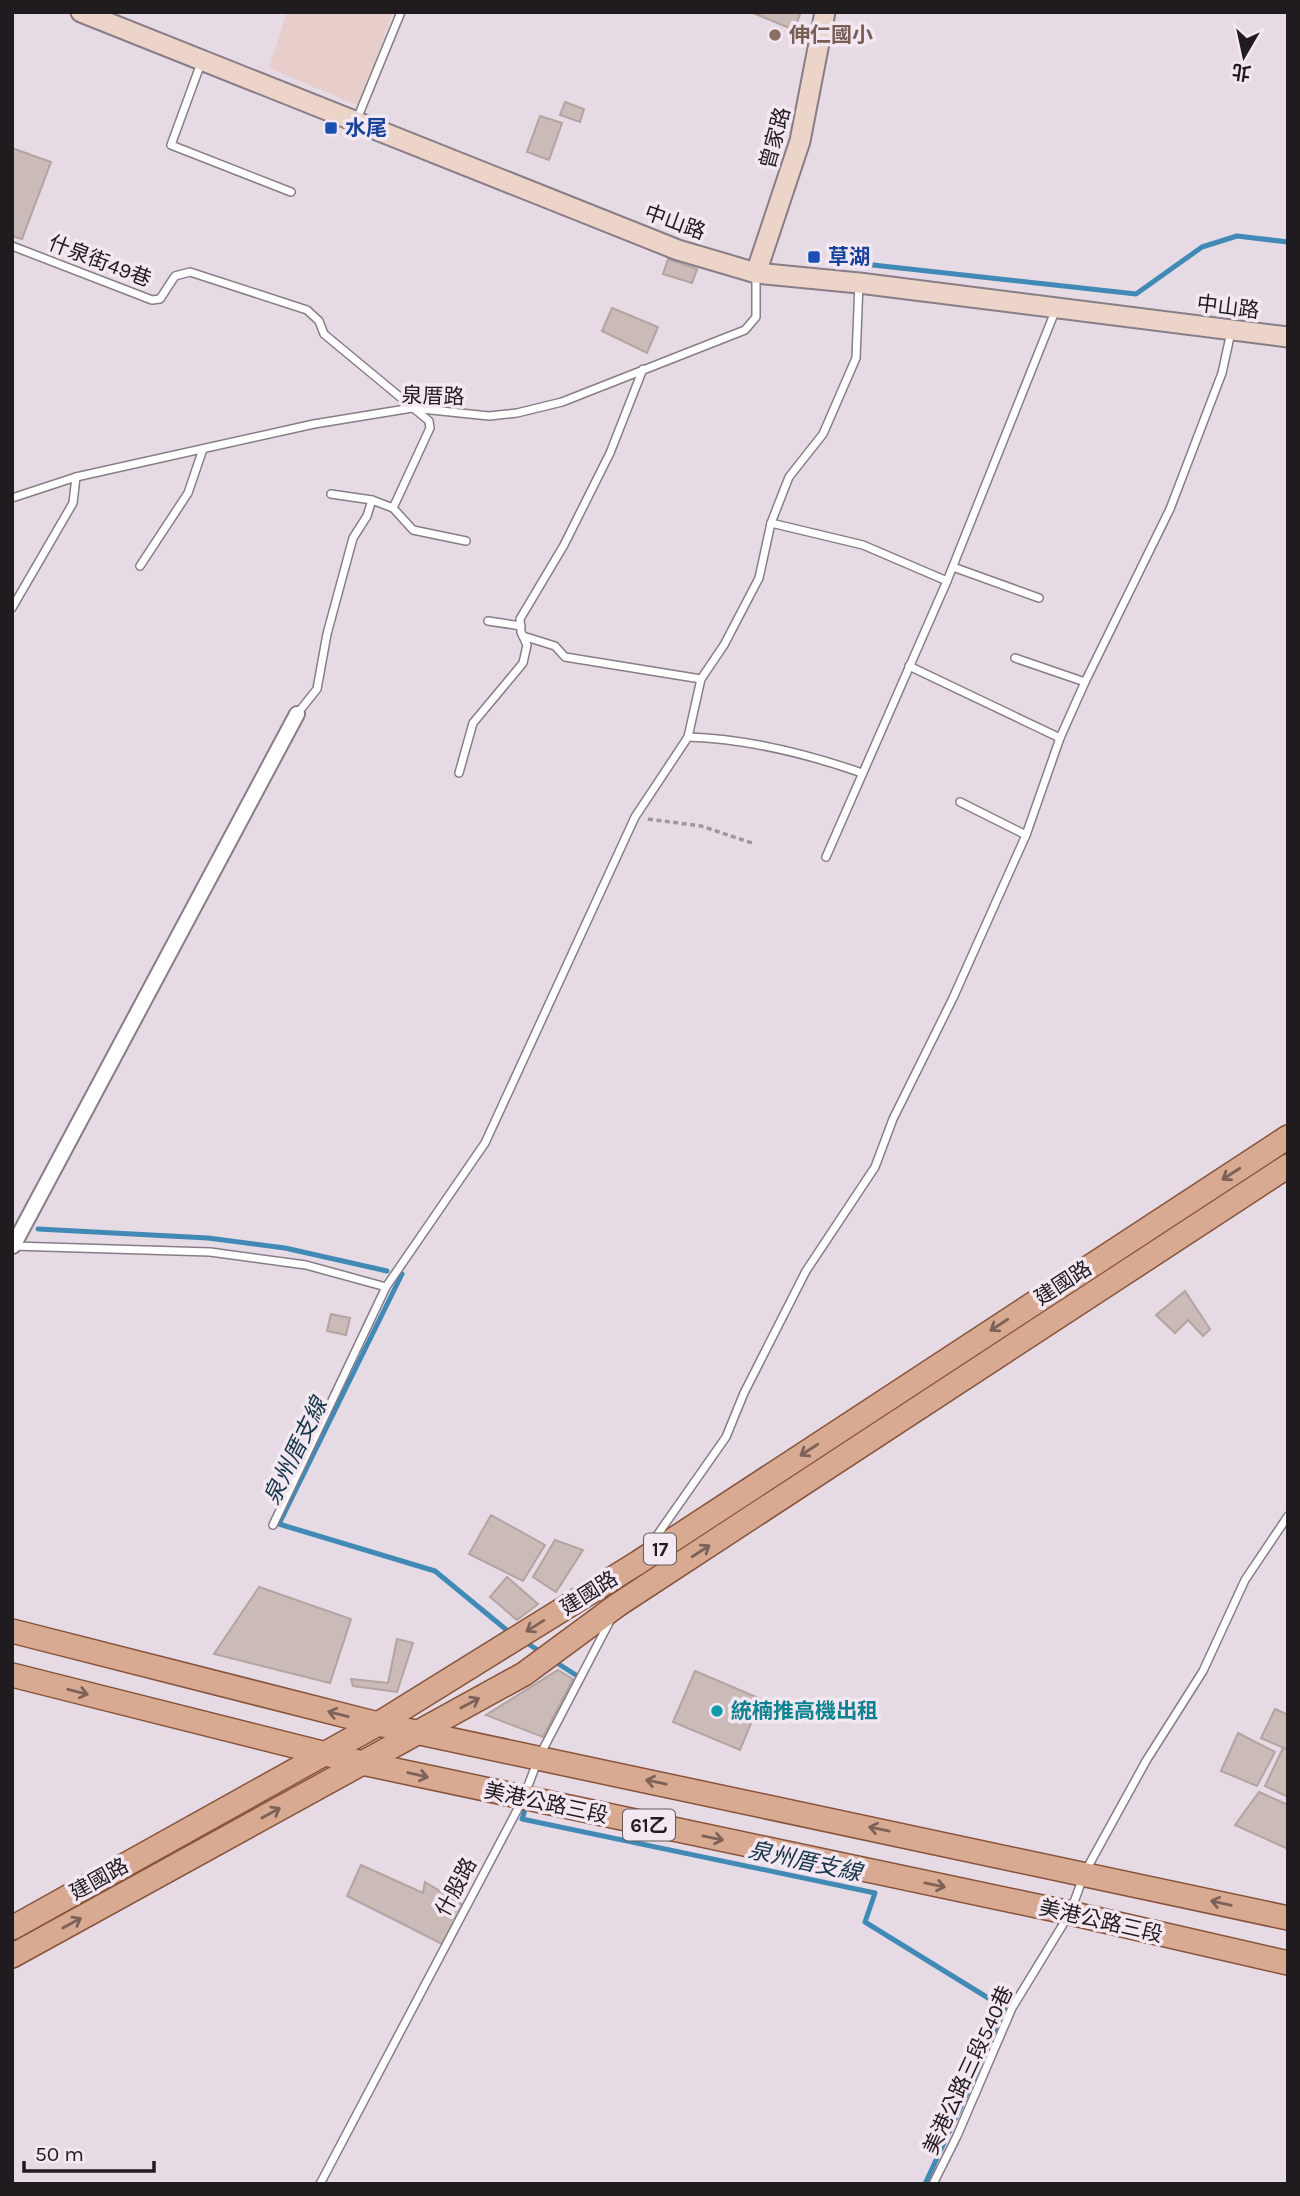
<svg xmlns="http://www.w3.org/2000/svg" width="1300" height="2196" viewBox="0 0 1300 2196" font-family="Karla,'Noto Sans TC',sans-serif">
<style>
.industrial{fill:#e8cecb}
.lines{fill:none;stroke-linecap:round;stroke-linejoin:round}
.stream{stroke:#418ab6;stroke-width:5}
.building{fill:#cbbbb8;stroke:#b3a3a1;stroke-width:2}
.lane-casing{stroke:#887d87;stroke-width:10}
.street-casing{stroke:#887d87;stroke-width:18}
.secondary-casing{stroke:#887d87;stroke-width:23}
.primary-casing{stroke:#87533a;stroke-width:26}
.path{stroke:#9e959d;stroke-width:3.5;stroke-dasharray:5 3.5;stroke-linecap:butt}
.lane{stroke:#fff;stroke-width:7}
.street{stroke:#fff;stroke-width:14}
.secondary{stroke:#ecd4c8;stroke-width:19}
.primary{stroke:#d9aa92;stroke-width:23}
.oneway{stroke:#7c6258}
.education-dot{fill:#8d6e63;stroke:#f3e7f2;stroke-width:2.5}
.transit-dot{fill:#1a4fb4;stroke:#f3e7f2;stroke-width:2.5}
.culture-dot{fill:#0f9aa8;stroke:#f3e7f2;stroke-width:2.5}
.labels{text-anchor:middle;stroke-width:7;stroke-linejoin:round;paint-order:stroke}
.shield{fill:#f3e7f2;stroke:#5f585e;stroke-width:2}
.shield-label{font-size:19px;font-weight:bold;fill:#1f1b1f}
.education-label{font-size:21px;font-weight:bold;fill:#785e54;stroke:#f3e7f2;text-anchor:start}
.transit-label{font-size:21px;font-weight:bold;fill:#164399;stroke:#f3e7f2;text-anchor:start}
.street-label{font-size:21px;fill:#1f1b1f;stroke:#f3e7f2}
.culture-label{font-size:21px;font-weight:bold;fill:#0d838f;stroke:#f3e7f2;text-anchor:start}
.water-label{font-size:23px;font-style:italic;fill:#163649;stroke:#f3e7f2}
</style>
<rect width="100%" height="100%" fill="#e6dae5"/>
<polygon class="industrial" points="287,12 393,12 359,106 269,68"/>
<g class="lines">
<g class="stream">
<polyline points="873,265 1136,294 1202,247 1237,236 1288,242"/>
<polyline points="38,1229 208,1238 285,1248 387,1271"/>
<polyline points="402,1274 279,1524 435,1571 509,1632"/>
<polyline points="527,1643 539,1651"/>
<polyline points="557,1663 579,1677 576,1682"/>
<polyline points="525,1810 522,1819 875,1893 865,1922 1006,2009 925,2184"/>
</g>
</g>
<g class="building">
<polygon points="751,12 801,12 794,30"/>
<polygon points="565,102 584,109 580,122 560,115"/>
<polygon points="540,116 562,123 549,160 527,152"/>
<polygon points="12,148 51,162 22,239 12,236"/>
<polygon points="668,259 697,269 692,283 663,274"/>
<polygon points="612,308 658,327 647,353 602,331"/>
<polygon points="1185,1291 1210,1329 1203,1336 1188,1320 1175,1333 1156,1315"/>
<polygon points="331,1314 350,1318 346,1335 327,1331"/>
<polygon points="491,1515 545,1545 523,1581 469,1554"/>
<polygon points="555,1540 583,1550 556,1592 533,1577"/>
<polygon points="507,1577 538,1604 517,1620 490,1597"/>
<polygon points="259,1587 351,1619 330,1683 214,1654"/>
<polygon points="397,1639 413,1643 397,1692 353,1686 351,1679 388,1683"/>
<polygon points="558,1670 573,1679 543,1737 486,1715"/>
<polygon points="695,1671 761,1699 740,1750 673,1722"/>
<polygon points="1275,1709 1288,1715 1288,1750 1261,1738"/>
<polygon points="1238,1733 1275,1752 1257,1786 1221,1771"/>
<polygon points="1283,1748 1288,1750 1288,1797 1265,1786"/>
<polygon points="1259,1792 1288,1805 1288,1849 1235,1825"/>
<polygon points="361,1865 423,1893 425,1882 463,1905 444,1945 347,1896"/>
</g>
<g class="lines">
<defs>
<g id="lane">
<polyline points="201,63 171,145 291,192"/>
<polyline points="357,119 401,12"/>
<polyline points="12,246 152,300 160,299 175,276 190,272 307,310 319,321 324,334 429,421 430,428 393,508 372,500 367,516 353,538 327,634 317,689 297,714"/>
<polyline points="331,494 372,500"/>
<polyline points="12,498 76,477 314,424 412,408 489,416 517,413 562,402 745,330 756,317 756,274"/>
<polyline points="393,508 413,530 466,541"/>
<polyline points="771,523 863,545 947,581"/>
<polyline points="140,566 188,493 203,449"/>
<polyline points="953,567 1039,598"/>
<polyline points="12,608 73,503 76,477"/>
<polyline points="488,621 521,626"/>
<polyline points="523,636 555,646 565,657 701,679"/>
<polyline points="1015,658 1085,682"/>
<polyline points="909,666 1060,738"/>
<path d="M688,737c60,2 117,16 174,36"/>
<polyline points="459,773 473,723 523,663 527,645 521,632 520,619 564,545 610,453 643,369"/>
<polyline points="960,802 1026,835"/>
<polyline points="826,857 947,581 1056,309"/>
<polyline points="13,1246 210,1252 306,1265 386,1287"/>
<polyline points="273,1525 386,1287 485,1143 635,817 688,737 701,679 724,645 759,578 771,523 789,477 823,434 856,358 859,283"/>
<polyline points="651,1544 726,1437 744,1393 806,1271 875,1167 893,1119 953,998 1026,835 1060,738 1085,682 1170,509 1222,373 1231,332"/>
<polyline points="320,2184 523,1799 539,1757 611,1619"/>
<polyline points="933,2184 957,2136 1012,2008 1070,1913 1085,1872 1146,1761 1203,1671 1245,1580 1288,1516"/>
</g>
<polyline id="street" points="13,1246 297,714"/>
<g id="secondary">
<polyline points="81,12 678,250 756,273 859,283 1288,337"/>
<polyline points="756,273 800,141 825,12"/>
</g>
<g id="primary">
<polyline points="12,1631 378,1724 1288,1918"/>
<polyline points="12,1675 362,1763 1070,1913 1288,1963"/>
<polyline points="12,1928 378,1724 639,1562 1288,1137"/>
<polyline points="12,1956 524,1674 619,1604 1288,1166"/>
</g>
</defs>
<use href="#lane" class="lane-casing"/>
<use href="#street" class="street-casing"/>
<use href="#secondary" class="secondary-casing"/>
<use href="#primary" class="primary-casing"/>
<polyline class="path" points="648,819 701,826 755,844"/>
<use href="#lane" class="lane"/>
<use href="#street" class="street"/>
<use href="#secondary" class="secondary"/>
<use href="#primary" class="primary"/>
</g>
<defs><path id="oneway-shaft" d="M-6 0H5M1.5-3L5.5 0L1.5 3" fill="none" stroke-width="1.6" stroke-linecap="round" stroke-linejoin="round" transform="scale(1.75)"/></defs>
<g class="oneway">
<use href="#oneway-shaft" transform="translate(1231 1174) rotate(147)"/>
<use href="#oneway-shaft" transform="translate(999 1325) rotate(147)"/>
<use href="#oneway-shaft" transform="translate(809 1450) rotate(147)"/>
<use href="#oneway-shaft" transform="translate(701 1551) rotate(-33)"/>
<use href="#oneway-shaft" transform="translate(535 1626) rotate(148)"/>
<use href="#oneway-shaft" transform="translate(78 1692) rotate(14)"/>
<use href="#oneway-shaft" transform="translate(470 1703) rotate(-28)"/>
<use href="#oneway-shaft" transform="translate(338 1714) rotate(-166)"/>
<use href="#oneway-shaft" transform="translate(418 1775) rotate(13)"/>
<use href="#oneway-shaft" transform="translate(656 1782) rotate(-168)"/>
<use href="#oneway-shaft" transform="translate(271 1813) rotate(-29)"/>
<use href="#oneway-shaft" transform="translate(879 1829) rotate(-168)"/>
<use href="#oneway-shaft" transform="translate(713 1838) rotate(12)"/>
<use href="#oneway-shaft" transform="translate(935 1885) rotate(12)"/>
<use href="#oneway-shaft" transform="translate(1221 1903) rotate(-167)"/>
<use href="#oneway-shaft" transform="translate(72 1923) rotate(-29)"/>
</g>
<circle class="education-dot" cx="775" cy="35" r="7"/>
<g class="transit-dot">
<rect x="324" y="121" width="14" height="14" rx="3.5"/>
<rect x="807" y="250" width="14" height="14" rx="3.5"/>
</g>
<circle class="culture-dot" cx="717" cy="1711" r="7"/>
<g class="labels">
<g class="shield">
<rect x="644" y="1533.5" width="32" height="31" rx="5"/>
<rect x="623" y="1809.5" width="52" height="31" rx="5"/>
</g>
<g class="shield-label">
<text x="660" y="1556">17</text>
<text x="649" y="1832">61乙</text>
</g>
<g class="education-label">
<text x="789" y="42">伸仁國小</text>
</g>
<g class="transit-label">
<text x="345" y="135">水尾</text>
<text x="828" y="264">草湖</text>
</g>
<g class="street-label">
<text transform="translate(775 138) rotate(-75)" y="7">曾家路</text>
<text transform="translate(675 222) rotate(20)" y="7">中山路</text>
<text transform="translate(100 261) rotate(21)" y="7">什泉街49巷</text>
<text transform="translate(1228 307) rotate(7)" y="7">中山路</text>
<text transform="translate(433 396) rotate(2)" y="7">泉厝路</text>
<text transform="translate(1063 1283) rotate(-33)" y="7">建國路</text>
<text transform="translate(589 1593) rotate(-32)" y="7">建國路</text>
<text transform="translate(546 1803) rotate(12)" y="7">美港公路三段</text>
<text transform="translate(99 1879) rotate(-29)" y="7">建國路</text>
<text transform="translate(456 1887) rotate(-62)" y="7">什股路</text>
<text transform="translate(1101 1921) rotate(13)" y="7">美港公路三段</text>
<text transform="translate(968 2070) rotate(-65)" y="7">美港公路三段540巷</text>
</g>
<g class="culture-label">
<text x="731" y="1718">統楠推高機出租</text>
</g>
<g class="water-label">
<text transform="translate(295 1451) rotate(-64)" y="8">泉州厝支線</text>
<text transform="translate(805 1861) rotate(12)" y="8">泉州厝支線</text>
</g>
</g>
<rect width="1300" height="2196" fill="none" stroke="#1f1b1f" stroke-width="28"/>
<g transform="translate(1244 56) rotate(189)" stroke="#f3e7f2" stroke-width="5" paint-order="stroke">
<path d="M0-5L12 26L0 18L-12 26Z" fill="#1f1b1f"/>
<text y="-10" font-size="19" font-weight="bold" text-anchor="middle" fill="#1f1b1f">北</text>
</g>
<path d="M24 2161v10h130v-10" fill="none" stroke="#1f1b1f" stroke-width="3.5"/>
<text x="35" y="2161" font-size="21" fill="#1f1b1f" stroke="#f3e7f2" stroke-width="5" paint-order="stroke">50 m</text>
</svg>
